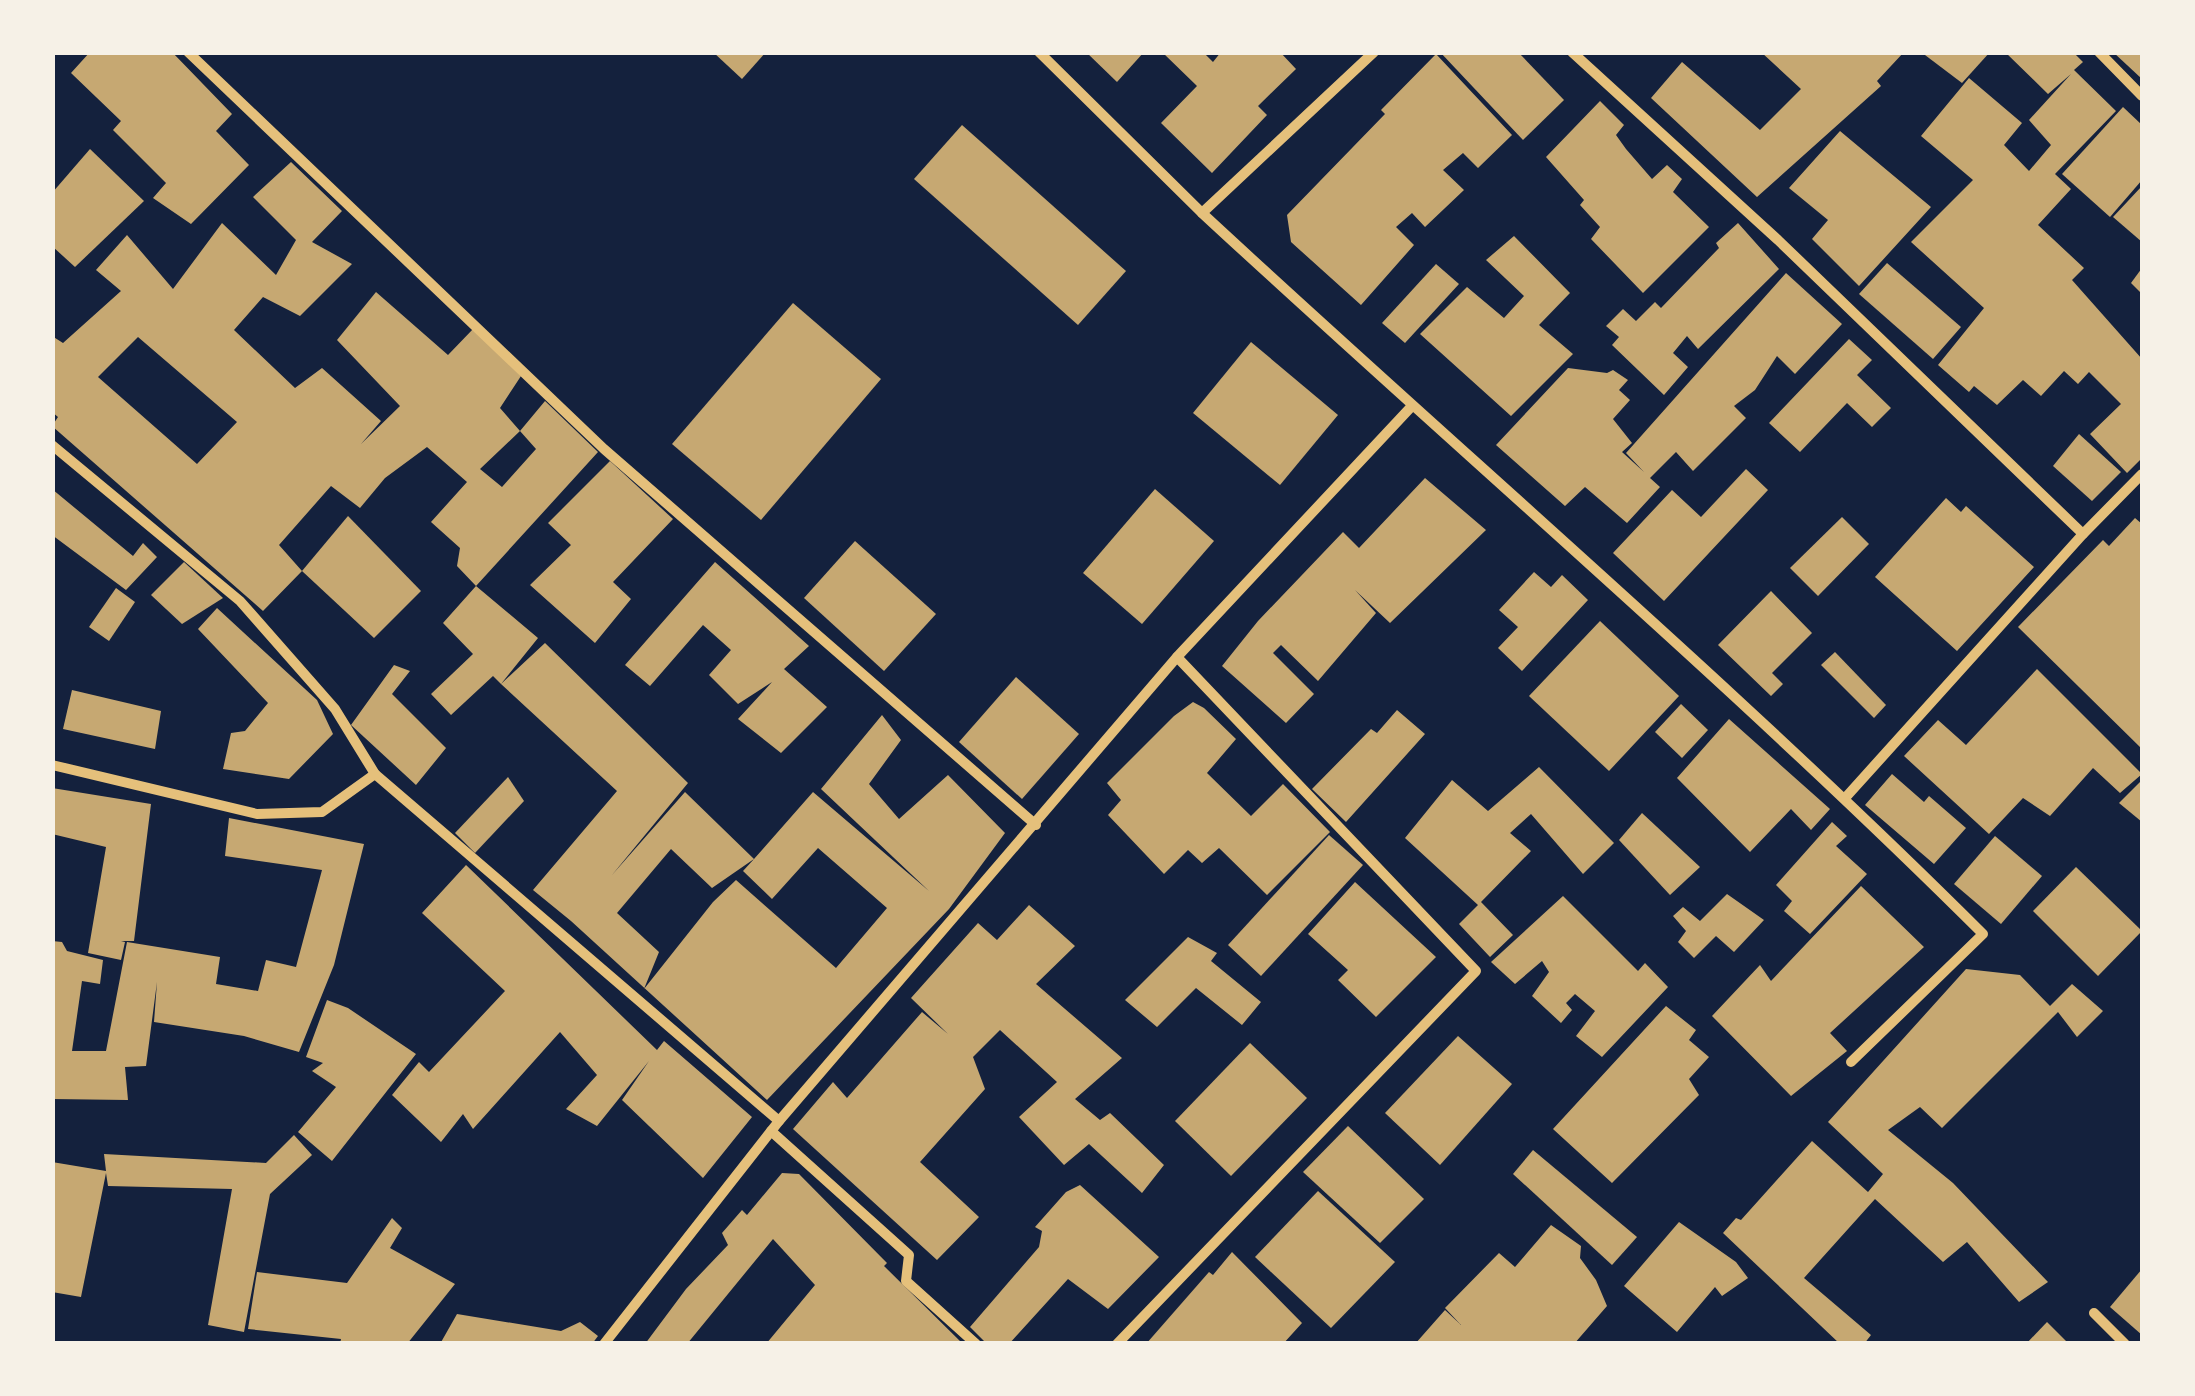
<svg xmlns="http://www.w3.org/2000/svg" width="2195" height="1396" viewBox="0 0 2195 1396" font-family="Montserrat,sans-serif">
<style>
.building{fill:#c6a872;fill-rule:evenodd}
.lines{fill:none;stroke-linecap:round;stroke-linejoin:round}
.minor{stroke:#e5c07b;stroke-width:10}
</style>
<rect width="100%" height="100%" fill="#14213d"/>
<g class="building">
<polygon points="90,52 172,52 232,114 216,131 249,165 191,224 153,198 166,183 113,130 121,121 71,73"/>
<polygon points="713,52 766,52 742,79"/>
<polygon points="1086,52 1144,52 1117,82"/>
<polygon points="1162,52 1203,52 1213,62 1221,52 1280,52 1296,69 1258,106 1267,115 1212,173 1161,123 1197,86"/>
<polygon points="1440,52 1518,52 1564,100 1523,140"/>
<polygon points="1761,52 1904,52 1877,81 1881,86 1757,197 1651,98 1682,62 1760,130 1801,89"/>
<polygon points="1921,52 1990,52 1962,83"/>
<polygon points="2005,52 2073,52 2083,62 2074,70 2116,111 2055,174 2071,189 2038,225 2084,268 2072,280 2142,359 2142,458 2127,473 2090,434 2121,404 2089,372 2078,384 2064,371 2041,396 2023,380 1997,405 1974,386 1969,392 1938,365 1984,308 1911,242 1973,180 1921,136 1969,78 2022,123 2004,145 2029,171 2051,145 2029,120 2071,74 2048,94"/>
<polygon points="2113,52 2142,52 2142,79"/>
<polygon points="1436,54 1512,135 1478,168 1463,153 1443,170 1464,190 1425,227 1412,213 1396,227 1414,245 1361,305 1291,242 1287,215 1385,114 1381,110"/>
<polygon points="1600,101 1624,125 1616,135 1626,149 1652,179 1667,165 1682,179 1673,192 1709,227 1643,293 1591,239 1600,227 1580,205 1584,200 1546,157"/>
<polygon points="2123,107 2142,125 2142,180 2110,217 2062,174"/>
<polygon points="962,125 1126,271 1078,325 914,179"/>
<polygon points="1840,131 1931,207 1859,286 1812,239 1828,220 1789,188"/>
<polygon points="90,149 144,201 75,267 52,246 52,193"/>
<path d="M291,162l51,49 -30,31 40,22 -52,52 -37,-19 -29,33 61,58 27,-20 59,53 -20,23 39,-38 -63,-66 39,-48 72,63 26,-27 47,48 -21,32 20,23 -40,38 22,18 34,-38 -16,-18 25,-30 53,51 -122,134 -19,-20 3,-18 -29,-26 36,-40 -40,-35 -42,31 -25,30 -29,-22 -52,59 23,26 -39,40 -211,-185 6,-9 -6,-5v-76l11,7 58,-52 -25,-21 31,-35 46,54 49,-66 54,52 20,-35 -43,-43zM138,337l99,85 -40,42 -99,-87z"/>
<polygon points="2142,186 2142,242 2113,217"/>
<polygon points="1738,223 1779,269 1698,349 1687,336 1673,353 1688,367 1664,395 1612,345 1619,337 1606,326 1623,309 1636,321 1655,302 1661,308 1719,248 1716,243"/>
<polygon points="1514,236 1570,293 1539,325 1573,354 1511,416 1420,334 1467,287 1504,318 1524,296 1486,260"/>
<polygon points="1887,263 1961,327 1933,359 1859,294"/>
<polygon points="1436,264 1459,284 1405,343 1382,323"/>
<polygon points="2142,268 2142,294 2131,283"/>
<polygon points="1786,273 1842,324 1795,374 1777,356 1755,390 1734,406 1746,418 1693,471 1676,452 1650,478 1660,487 1627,523 1585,487 1565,506 1496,445 1568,368 1607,373 1613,370 1628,380 1619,390 1630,400 1613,419 1632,443 1622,452 1644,472 1626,453"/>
<polygon points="793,303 881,379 761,520 672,444"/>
<polygon points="1849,339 1872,360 1857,375 1891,408 1872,427 1847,403 1800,452 1769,423"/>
<polygon points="1251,342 1338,415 1280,485 1193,413"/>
<polygon points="2079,434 2121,472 2092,501 2053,466"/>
<polygon points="610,461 673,519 613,582 631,599 595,643 530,585 571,545 548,523"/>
<polygon points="1746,469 1768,490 1664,601 1613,553 1672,490 1701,517"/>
<polygon points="1425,478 1486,530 1390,623 1355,590 1376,613 1318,681 1281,645 1273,653 1314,694 1286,723 1222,666 1258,621 1343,532 1359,548"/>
<polygon points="52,489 133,556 143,543 157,557 126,590 52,535"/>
<polygon points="1155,489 1214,541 1142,624 1083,573"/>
<polygon points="1946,498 1961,512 1966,506 2034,567 1957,651 1875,577"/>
<polygon points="348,516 421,591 374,638 302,571"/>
<polygon points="1842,517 1869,544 1818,596 1790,568"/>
<polygon points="2135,518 2142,524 2142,749 2018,627 2103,540 2109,546"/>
<polygon points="855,541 936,614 884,671 804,598"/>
<polygon points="184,562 223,598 182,624 151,595"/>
<polygon points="715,562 809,646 784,669 827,707 781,753 738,719 772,682 738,704 709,675 731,650 703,625 650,686 625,665"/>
<polygon points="1534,572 1551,587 1562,575 1588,600 1522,671 1498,648 1518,627 1499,610"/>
<path d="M476,586l62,52 -37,46 44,-41 143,140 -76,92 73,-83 69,67 59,-67 116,99 -108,-102 61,-74 19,25 -32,44 30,35 49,-44 57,58 -56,76 -182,191 -196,-179 -38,-31 84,-99 -116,-107 -8,-8 -42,39 -20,-21 42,-40 -30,-31zM818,848l69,60 -51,60 -100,-88 -23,22 -69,87 15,-37 -42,-39 54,-64 41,39 42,-29 -11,12 29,28z"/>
<polygon points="116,588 135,602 109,641 89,627"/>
<polygon points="1771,591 1812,633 1772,673 1783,684 1771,696 1718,645"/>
<polygon points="217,608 317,700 333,734 289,779 223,769 231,733 245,731 268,703 198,629"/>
<polygon points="1600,621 1679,696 1609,771 1529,696"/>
<polygon points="1835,652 1886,705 1874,718 1821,665"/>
<polygon points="394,665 410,671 392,694 446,748 416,785 351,725"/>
<polygon points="2037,669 2142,774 2120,793 2093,768 2050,816 2023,798 1989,834 1904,756 1938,720 1966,745"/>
<polygon points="1016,677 1079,734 1022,799 959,742"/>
<polygon points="72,690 161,711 155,749 63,729"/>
<polygon points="1193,702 1204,708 1236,739 1207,773 1251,816 1283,784 1330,832 1267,895 1219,848 1202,863 1188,850 1164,874 1108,815 1121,800 1107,783 1174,716"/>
<polygon points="1681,704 1708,730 1682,758 1655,732"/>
<polygon points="1397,710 1425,734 1346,822 1312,789 1371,729 1377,733"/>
<polygon points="1729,719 1830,809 1811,830 1791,809 1750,852 1677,778"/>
<polygon points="1539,767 1614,843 1583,874 1531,814 1510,833 1531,851 1481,902 1513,935 1490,957 1459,924 1478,905 1405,838 1452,780 1488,811"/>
<polygon points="1892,774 1924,802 1929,796 1966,828 1934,864 1865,805"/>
<polygon points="508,777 524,801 475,853 455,833"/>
<polygon points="2142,780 2142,822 2119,803"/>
<polygon points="52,788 151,804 134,941 121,941 125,942 121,960 88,953 106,847 52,834"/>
<polygon points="1642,813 1700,867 1670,895 1619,840"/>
<polygon points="229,818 364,844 334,965 299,1052 244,1036 154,1022 157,982 146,1066 125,1067 128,1100 52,1099 52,941 62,942 67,951 103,960 100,984 82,981 72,1051 106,1051 127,942 220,957 216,984 258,991 266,960 296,967 322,870 225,856"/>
<polygon points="1832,822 1847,836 1836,846 1867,874 1810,934 1784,911 1792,901 1776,885"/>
<polygon points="1329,835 1363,865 1261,976 1228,945"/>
<polygon points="1995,836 2042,876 2001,924 1954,884"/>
<polygon points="466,865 657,1050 664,1041 752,1117 703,1178 622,1100 649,1061 597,1126 566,1109 597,1075 560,1032 473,1129 463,1114 441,1142 392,1095 419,1062 429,1072 505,991 422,913"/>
<polygon points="2076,867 2142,931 2098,976 2033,911"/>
<polygon points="1355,882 1436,957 1376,1017 1338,980 1348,970 1308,934"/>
<polygon points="1861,886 1924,947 1830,1033 1847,1051 1791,1096 1712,1016 1760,965 1771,981"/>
<polygon points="1727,894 1764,920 1734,952 1716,936 1694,958 1678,942 1686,931 1673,916 1683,907 1700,921"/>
<polygon points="1563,896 1638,971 1645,963 1668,987 1602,1057 1576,1036 1595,1011 1575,994 1566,1003 1572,1010 1561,1023 1532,996 1549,972 1542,961 1515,984 1491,962"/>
<polygon points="1029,905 1075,946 1036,984 1122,1058 1075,1099 1100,1120 1110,1113 1164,1165 1142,1193 1089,1144 1064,1165 1019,1117 1057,1082 1000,1030 973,1057 985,1089 920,1162 979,1217 937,1260 793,1129 833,1082 847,1098 922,1012 948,1034 911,998 978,923 997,940"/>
<polygon points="1188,937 1217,953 1211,961 1261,1002 1242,1025 1196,988 1157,1027 1125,1000"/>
<polygon points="1966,969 2020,975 2050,1006 2072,984 2103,1011 2077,1037 2058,1012 1942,1128 1920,1107 1888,1130 1953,1183 2048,1282 2019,1302 1967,1242 1943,1262 1875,1199 1804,1278 1871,1335 1864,1344 1840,1344 1723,1233 1736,1218 1741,1220 1812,1141 1868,1192 1883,1174 1828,1122"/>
<polygon points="327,1000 348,1008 416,1054 332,1161 298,1132 336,1087 312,1071 323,1063 306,1057"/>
<polygon points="1666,1006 1696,1030 1689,1040 1709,1057 1689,1079 1699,1095 1612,1183 1553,1129"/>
<polygon points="1458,1036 1512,1084 1440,1165 1385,1113"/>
<polygon points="1250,1043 1307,1098 1231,1176 1175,1121"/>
<polygon points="1348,1126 1424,1199 1380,1243 1303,1172"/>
<polygon points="294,1135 312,1155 270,1194 244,1332 208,1325 232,1189 108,1186 106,1173 81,1297 52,1292 52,1162 106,1171 104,1154 266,1163"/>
<polygon points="1533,1150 1637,1237 1612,1265 1513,1174"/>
<polygon points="782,1173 799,1174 887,1263 884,1266 963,1344 766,1344 815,1285 773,1239 687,1344 645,1344 686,1289 728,1245 722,1233 742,1210 747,1215"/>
<polygon points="1080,1185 1159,1257 1108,1309 1068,1279 1009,1344 987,1344 970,1327 1039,1247 1042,1231 1035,1227 1066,1192"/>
<polygon points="1318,1191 1395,1262 1331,1328 1255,1257"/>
<polygon points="392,1218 402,1228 390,1248 455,1284 407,1344 340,1344 341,1339 248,1329 257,1272 347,1283"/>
<polygon points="1679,1222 1736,1262 1748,1278 1722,1296 1715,1287 1677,1332 1624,1286"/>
<polygon points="1551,1225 1581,1246 1580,1258 1596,1280 1607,1306 1574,1344 1415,1344 1445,1310 1461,1325 1445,1308 1499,1253 1515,1267"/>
<polygon points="1232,1252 1302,1323 1283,1344 1146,1344 1209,1272 1213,1275"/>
<polygon points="2142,1269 2142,1335 2110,1307"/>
<polygon points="457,1314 561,1331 580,1322 598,1336 592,1344 440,1344"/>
<polygon points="2047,1322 2069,1344 2026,1344"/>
</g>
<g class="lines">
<g class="minor">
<polyline points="188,52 604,449 1036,825"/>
<polyline points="1039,52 1202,213"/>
<path d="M1374,52l-172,161c260,241 530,471 781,721l-132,128"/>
<polyline points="1572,52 1778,240 2083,534 1846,797"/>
<polyline points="2099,52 2142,96"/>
<polyline points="52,445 240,601 335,709 375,774 779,1121"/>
<polyline points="2083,534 2142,474"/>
<polyline points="52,765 257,814 322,812 375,774"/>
<polyline points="771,1131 909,1255 906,1281 976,1344"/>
<polyline points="2094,1313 2125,1344"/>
<polyline points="604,1344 779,1121 1177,657 1411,407"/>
<polyline points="1117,1344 1476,971 1177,657"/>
</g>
</g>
<rect width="2195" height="1396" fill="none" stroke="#f6f1e7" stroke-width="110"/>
</svg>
